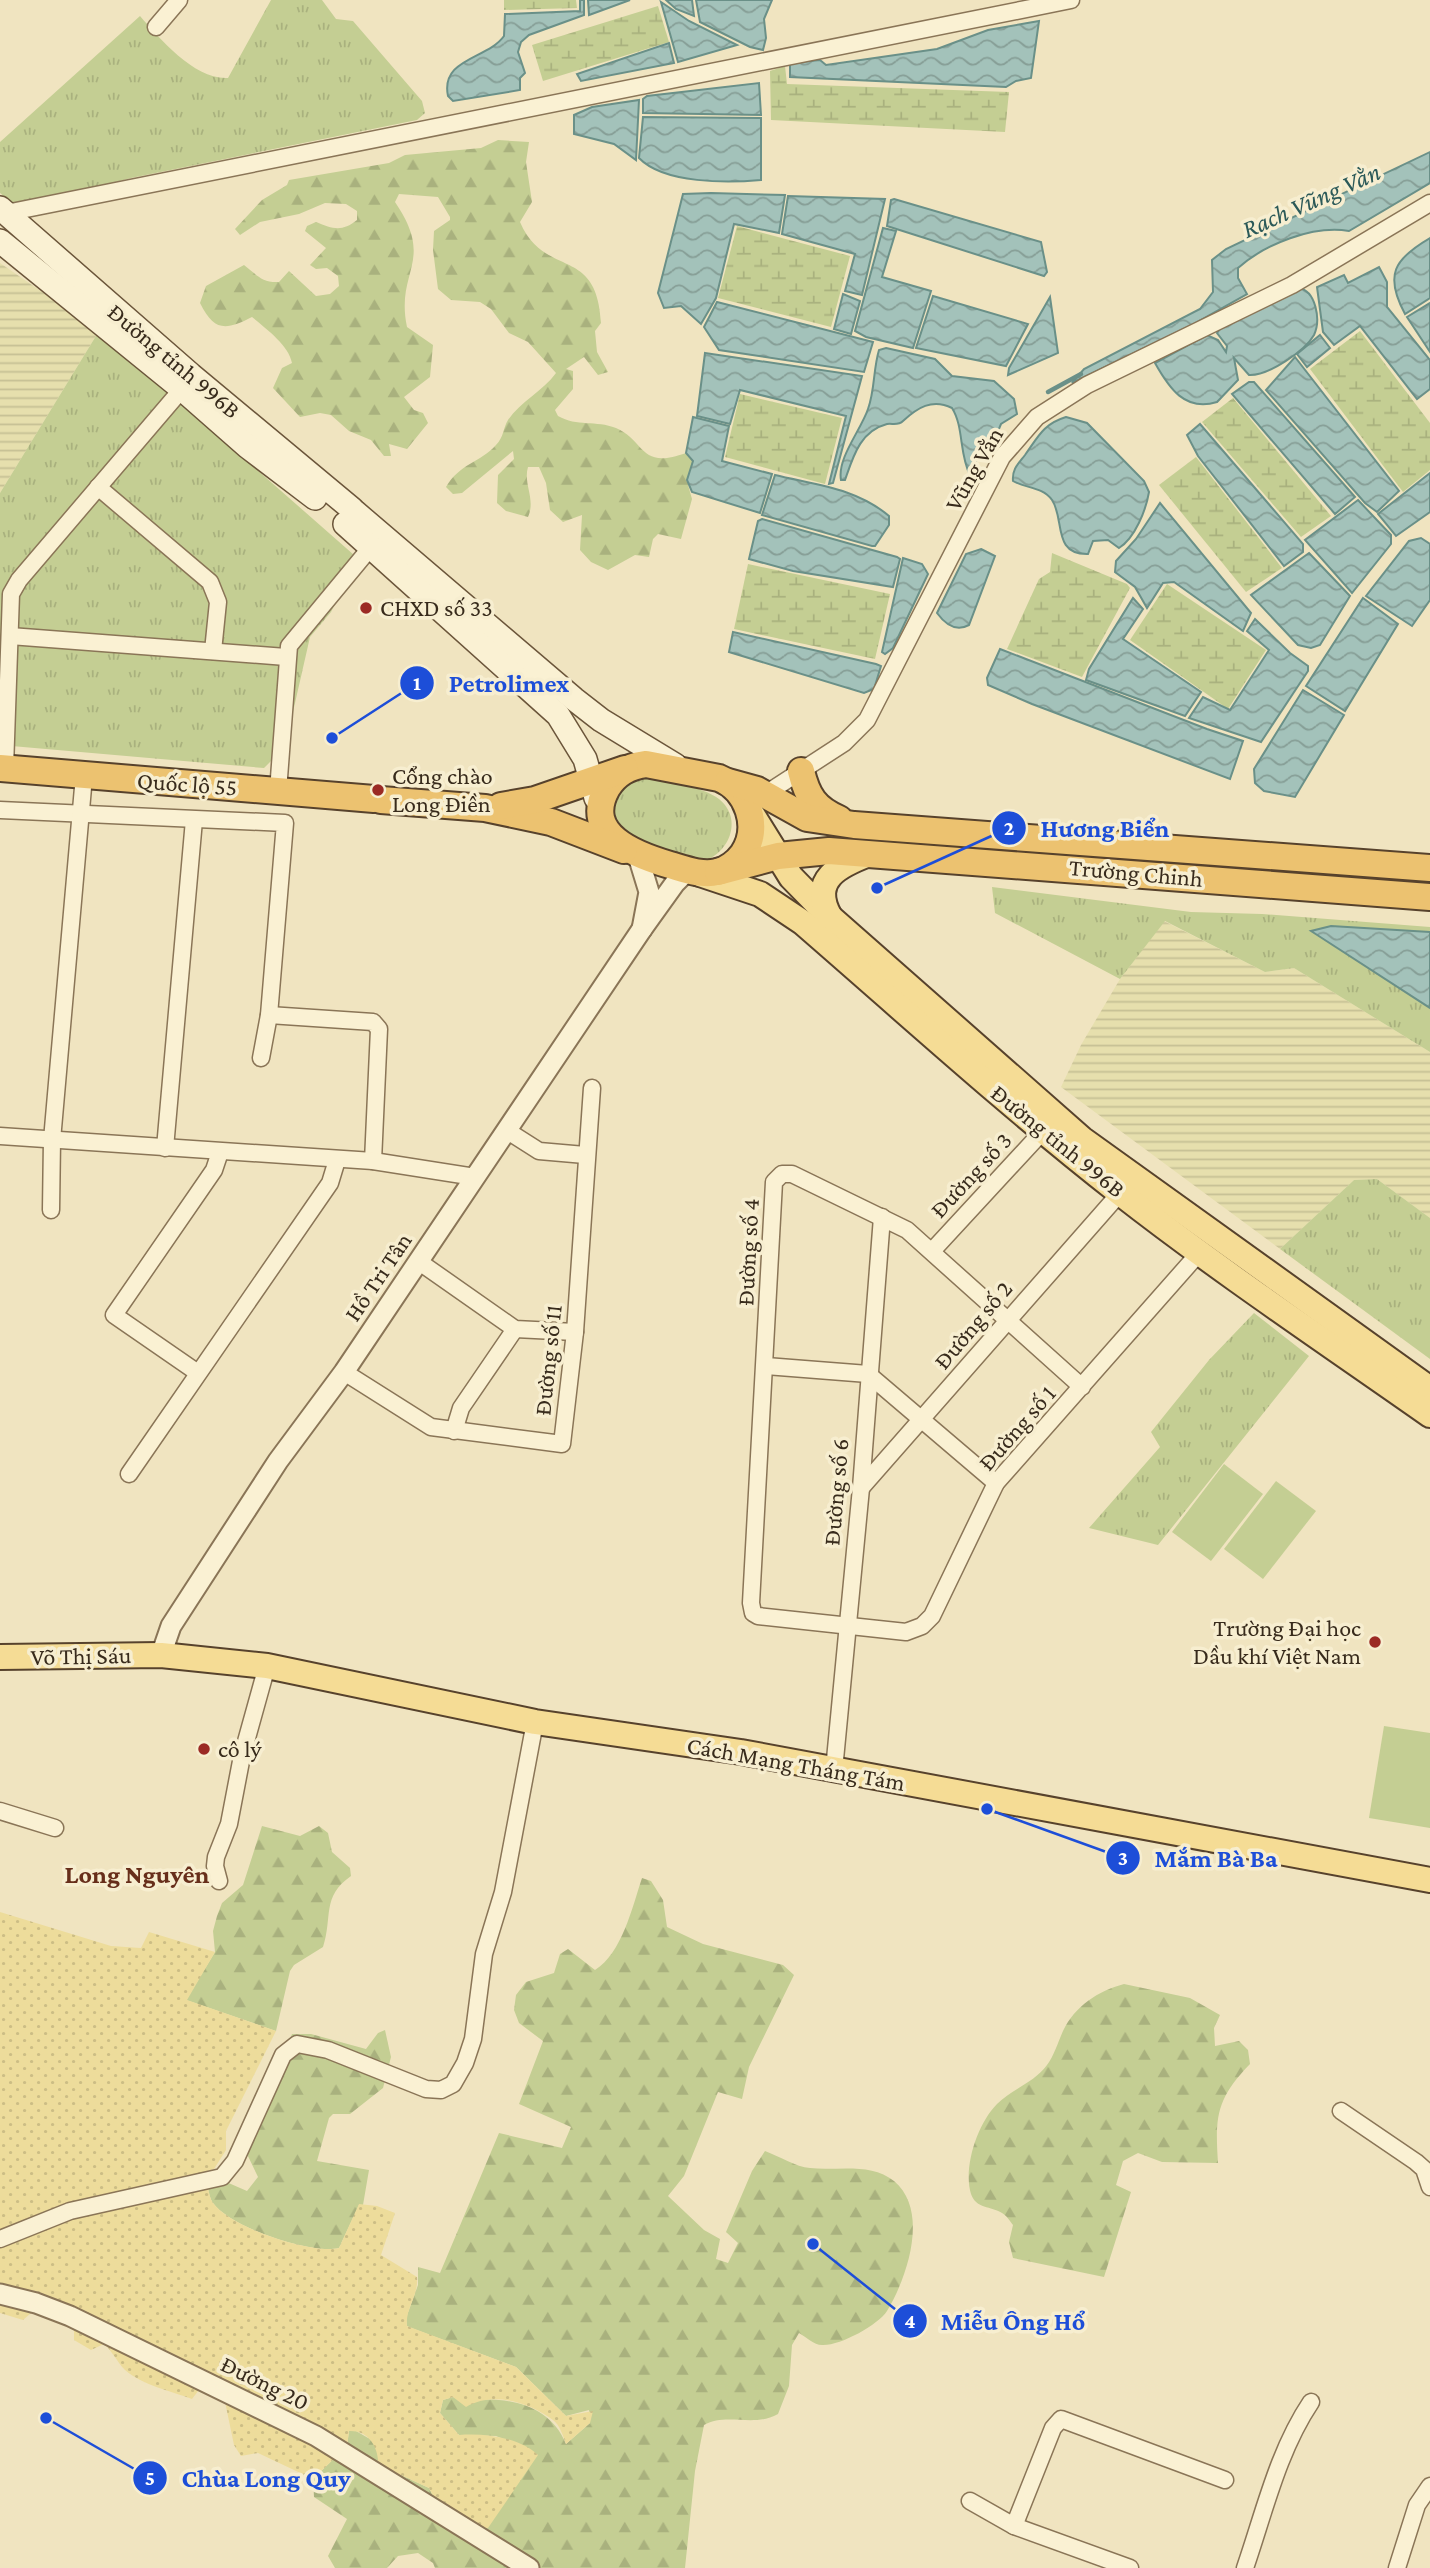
<svg xmlns="http://www.w3.org/2000/svg" width="1430" height="2568" viewBox="0 0 1430 2568" font-family="'Crimson Pro',serif">
<style>
.farmland{fill:url(#farmland-rules)}
.grass{fill:url(#grass-tufts)}
.forest{fill:url(#forest-firs)}
.wetland{fill:url(#wetland-marsh)}
.sand{fill:url(#sand-dots)}
.pitch{fill:#c4ce93}
.water{fill:url(#water-waves);stroke:#6a9088;stroke-width:2}
.lines{fill:none;stroke-linecap:round;stroke-linejoin:round}
.stream{stroke:#6a9088;stroke-width:4.5}
.minor-casing{stroke:#8a7557;stroke-width:19}
.tertiary-casing{stroke:#8a7557;stroke-width:23}
.secondary-casing{stroke:#6b553a;stroke-width:26}
.primary-casing{stroke:#57422c;stroke-width:28}
.trunk-casing{stroke:#57422c;stroke-width:30}
.minor{stroke:#faf1d3;stroke-width:16}
.tertiary{stroke:#faf1d3;stroke-width:19}
.secondary{stroke:#faf1d3;stroke-width:23}
.primary{stroke:#f5dc95;stroke-width:24}
.trunk{stroke:#ecc270;stroke-width:26}
.poi-dot{fill:#9b2a24;stroke:#f7eed0;stroke-width:2.5}
.labels{text-anchor:middle;stroke-width:7;stroke-linejoin:round;paint-order:stroke}
.street-label{font-size:24px;fill:#382b1c;stroke:#f7eed0}
.poi-label{font-size:24px;fill:#382b1c;stroke:#f7eed0;text-anchor:start}
.water-label{font-size:26px;font-style:italic;fill:#2b5958;stroke:#f7eed0}
.neighbourhood-label{font-size:26px;font-weight:bold;fill:#672e1a;stroke:#f7eed0}
.leader{fill:none;stroke:#1d4ed8;stroke-width:2.5}
.callout-dot{fill:#1d4ed8;stroke:#f7eed0;stroke-width:2.5}
.mark-label{font-size:21px;text-anchor:middle;font-weight:bold;fill:#fff}
.callout-label{font-size:26px;text-anchor:middle;font-weight:bold;fill:#1d4ed8;stroke:#f7eed0;stroke-width:7;stroke-linejoin:round;paint-order:stroke}
</style>
<defs>
<pattern id="farmland-rules" width="6" height="5" patternUnits="userSpaceOnUse" patternTransform="scale(1.75)"><rect width="6" height="5" fill="#e6dfad"/><path d="M0 2.5h6" fill="none" stroke="#c6c094"/></pattern>
<pattern id="grass-tufts" width="24" height="20" patternUnits="userSpaceOnUse" patternTransform="scale(1.75)"><rect width="24" height="20" fill="#c4ce93"/><path d="M3 7l-1-3M5 7V3M7 7l1-3M15 17l-1-3M17 17v-4M19 17l1-3" fill="none" stroke="#a9b17e"/></pattern>
<pattern id="forest-firs" width="22" height="20" patternUnits="userSpaceOnUse" patternTransform="scale(1.75)"><rect width="22" height="20" fill="#c4ce93"/><path d="M5 1l3.5 6h-7zM16 11l3.5 6h-7z" fill="#a9b17e"/></pattern>
<pattern id="wetland-marsh" width="20" height="14" patternUnits="userSpaceOnUse" patternTransform="scale(1.75)"><rect width="20" height="14" fill="#c4ce93"/><path d="M1 5h8M5 5V1M11 12h8M15 12V8" fill="none" stroke="#a9b17e"/></pattern>
<pattern id="sand-dots" width="8" height="8" patternUnits="userSpaceOnUse" patternTransform="scale(1.75)"><rect width="8" height="8" fill="#eddc9b"/><path d="M2 2h.1M6 6h.1" fill="none" stroke="#ccbd85" stroke-width="1.8" stroke-linecap="round"/></pattern>
<pattern id="water-waves" width="16" height="10" patternUnits="userSpaceOnUse" patternTransform="scale(1.75)"><rect width="16" height="10" fill="#a3c2ba"/><path d="M0 5q4-4 8 0t8 0" fill="none" stroke="#869e96"/></pattern>
</defs>
<rect width="100%" height="100%" fill="#f0e4c0"/>
<g class="farmland">
<polygon points="0,263 99,331 0,493"/>
<polygon points="1164,921 1265,972 1294,968 1430,1052 1430,1218 1377,1179 1354,1180 1280,1249 1061,1087 1081,1045 1120,979"/>
</g>
<g class="grass">
<path d="M271,0h51l14,19 17,2 69,80 3,12 -8,7 -286,58 -113,30 -18,-15v-51l140,-126c20,23 55,64 88,62z"/>
<polygon points="99,331 354,555 329,585 341,592 331,612 310,637 285,747 264,768 0,745 0,493"/>
<path d="M640,776c19,2 64,11 79,23 25,20 10,56 -18,63 -30,-9 -86,-13 -87,-53 0,-17 12,-26 26,-33z"/>
<polygon points="992,887 1191,912 1262,914 1430,927 1430,1052 1294,968 1265,972 1165,921 1120,979 995,913"/>
<polygon points="1377,1179 1430,1218 1430,1359 1280,1249 1354,1180"/>
<polygon points="1254,1313 1309,1356 1158,1545 1089,1528 1160,1447 1151,1432 1209,1360"/>
</g>
<g class="forest">
<path d="M498,140l31,2 -3,20 6,40 -12,20c25,58 77,22 81,101l-6,8 2,21 11,20 -10,3 -14,-18 -18,12 7,2v18l-18,21 3,6c19,11 38,4 58,12 30,13 23,42 70,25l7,8 -5,24 4,14 -11,40 -23,-5 -5,5 -4,18 -14,-2 -27,15 -17,-8 -11,-12 2,-35 -19,7 -13,-12 -4,-27 -7,-16h-11c-5,17 8,32 0,50l-22,-6 -9,-8 1,-28 16,-16 -1,-8 -51,42 -9,1 -7,-7c13,-23 35,-25 50,-42 8,-8 7,-17 12,-25 13,-19 35,-29 48,-47l-28,-31 -19,-9 -18,-24 -11,-7 -29,-2 -13,-11 -5,-39 1,-19 16,-11v-3l-12,-20 -39,-3 -4,8c41,60 0,68 12,125l26,18 -3,32 -26,20 10,13 9,3 5,10 -21,26 -18,-5 2,12h-7l-13,-16 -22,-9 -18,-16 -11,-2 -20,4 -27,-29 9,-20 10,-5c-3,-18 -27,-35 -40,-46 -27,14 -38,14 -52,-14l6,-17 38,-21c13,10 18,18 35,17l10,-11 27,25 14,-2 9,-8 -1,-10 -11,-8 -11,1 -6,-4 16,-17 -21,-17 2,-5 9,-4c17,7 26,10 41,-2v-9l-11,-7 -21,-1 -26,11 -39,8 -20,13 -5,-6 27,-29 25,-15 2,-5 100,-17 16,-8 76,-7z"/>
<path d="M262,1826l38,10 19,-10 9,7 4,19 18,16 1,8c-30,21 -18,41 -28,71l-29,18 -4,6 -14,60 -90,-31 29,-48 -2,-21 4,-15 5,-13 21,-18z"/>
<path d="M642,1878l9,3 12,19 4,27 36,17 80,21 11,10 -45,92 -7,32 -24,-7 -34,84 -16,20 36,34 16,9 -4,20 12,4 10,-20 -12,-11 26,-61 13,-20c14,5 31,16 45,17 27,3 61,-6 84,13 36,30 13,97 -7,130 -9,14 -47,35 -65,34 -8,0 -16,-8 -23,-12l-7,12 -3,41 -11,28c-25,14 -51,-2 -74,11l-9,46 -10,97h-250l-2,-5 -15,-10 -20,3 -11,12h-52l-7,-12 19,-37 -33,-22 -1,-18 34,-33 2,-15h7l19,11 4,18 -7,6 16,15 13,-6 28,13 6,12 83,-55 -22,-9 -37,-1 -19,-22 3,-13 10,-3 19,7 3,-4c38,-3 76,7 91,44l24,-21 -1,-13 -23,6 -50,-49 -102,-38 -7,-3 -1,-8 12,-33v-18l22,6 59,-140 63,15 9,-21 -52,-23 24,-63 -24,-18 -5,-13 2,-15 10,-13 28,-9 6,-19 8,-5 27,21c27,-17 37,-62 47,-92z"/>
<path d="M1124,1984l66,14 30,17 -6,13 1,18 24,-5 9,9 2,14c-34,35 -35,53 -32,99l-56,-1 -24,-9 -15,8 -7,24 15,7 -27,85 -91,-19 -4,-16 4,-17c-3,-4 -7,-10 -11,-12 -11,-7 -26,-4 -31,-19 -8,-26 6,-70 26,-90 15,-15 38,-22 50,-39 7,-9 11,-23 16,-34 12,-25 35,-40 61,-47z"/>
<path d="M385,2030l6,27 -8,31 -33,26h-17l-4,4 -12,43 52,9 -6,35h-4l-20,43c-28,7 -109,-21 -126,-45 -3,-4 -4,-10 -5,-15l16,-7 23,10 11,-14 -12,-25 46,-118h19l55,15 12,-16z"/>
</g>
<g class="wetland">
<polygon points="504,0 576,0 577,8 504,10"/>
<polygon points="658,6 669,42 543,81 532,45"/>
<polygon points="785,66 787,84 1009,92 1005,132 771,120 770,71"/>
<polygon points="737,226 850,256 831,327 718,298"/>
<polygon points="1360,331 1430,423 1430,470 1403,492 1310,369"/>
<polygon points="740,394 842,418 825,484 725,457"/>
<polygon points="1233,398 1331,516 1301,537 1202,422"/>
<polygon points="1196,457 1282,568 1246,592 1159,485"/>
<polygon points="1052,553 1127,584 1130,588 1082,677 1007,649 1039,579 1050,572"/>
<polygon points="748,564 890,594 875,659 734,629"/>
<polygon points="1167,584 1266,650 1228,709 1130,640"/>
</g>
<g class="sand">
<polygon points="0,1912 111,1946 141,1948 149,1932 215,1952 187,2000 276,2031 226,2131 226,2150 214,2169 0,2234"/>
<path d="M208,2188c1,5 2,11 5,15 17,24 98,52 126,45l20,-44 18,2 18,7 -14,42 36,22c2,18 -12,32 -10,49l109,41 50,49 27,-5 -3,12 -24,21c-3,-8 -6,-19 -13,-24 -25,-18 -60,-29 -87,-13l-13,-10 -10,3 -3,13 19,22c25,-2 60,2 79,20l-50,73 -17,1 -36,-29 -6,-12 -28,-13 -20,13 -5,-2 -4,-20 6,-6c-1,-16 -12,-30 -29,-29l-2,15 -34,33 -55,-26 -17,3 -7,-11 -10,-48 -22,-11 -10,13c-21,-8 -50,-14 -67,-29 -8,-8 -12,-18 -21,-26l-13,6 -17,-10v-9l-8,-14 -29,-9 -14,12 -23,-7v-67l81,-33z"/>
</g>
<g class="pitch">
<polygon points="1224,1464 1263,1494 1211,1561 1172,1532"/>
<polygon points="1276,1481 1316,1511 1263,1579 1224,1549"/>
<polygon points="1384,1726 1430,1733 1430,1828 1369,1818"/>
</g>
<g class="water">
<path d="M580,0h4v15l-55,20 -8,7 -3,10 7,21 -5,5v12l-67,11 -5,-5c-8,-38 40,-37 56,-60l1,-22 75,-3z"/>
<polygon points="588,0 630,0 589,15"/>
<polygon points="666,0 692,0 694,16 676,9"/>
<polygon points="696,0 772,0 764,19 766,38 763,50 750,47 700,22"/>
<polygon points="661,2 689,21 737,45 678,62"/>
<polygon points="1039,21 1031,78 1016,81 1006,87 790,77 790,63 820,60 826,65 937,49 988,30"/>
<polygon points="669,43 674,63 581,81 577,74"/>
<polygon points="759,83 761,115 643,113 643,99 647,96"/>
<polygon points="639,100 636,160 614,144 574,134 574,115 592,107"/>
<path d="M643,117l118,1v62c-33,3 -97,4 -122,-22z"/>
<path d="M1430,152v31l-81,48c-36,-6 -84,13 -111,37v10l9,16 -57,32 -118,57 12,-14 116,-60 13,-17 -1,-32 14,-11z"/>
<polygon points="711,193 785,195 779,233 734,224 716,298 701,324 681,306 664,308 658,293 683,194"/>
<polygon points="788,196 885,199 862,295 845,291 855,254 782,234"/>
<polygon points="894,199 1041,242 1047,272 1044,276 887,226 891,200"/>
<polygon points="883,228 896,231 882,277 931,291 913,348 866,337 855,331"/>
<path d="M1430,238v60l-25,16c-21,-39 -11,-55 25,-76z"/>
<polygon points="1379,267 1387,282 1387,307 1430,360 1430,389 1417,399 1360,326 1334,345 1323,332 1317,287 1344,275 1348,283"/>
<path d="M1298,288c18,2 23,32 16,47 -9,16 -46,41 -65,40l-15,-17 4,22 -21,22c-32,10 -48,-14 -62,-39l52,-28 11,5 8,12 1,-6 -10,-13 6,-8z"/>
<polygon points="843,294 860,301 851,334 834,329"/>
<polygon points="933,296 1028,324 1006,366 916,348"/>
<polygon points="1050,297 1058,353 1008,375 1009,368"/>
<polygon points="717,302 873,342 864,372 719,350 704,327"/>
<polygon points="1430,303 1430,352 1407,317"/>
<polygon points="1320,335 1330,348 1307,367 1297,354"/>
<path d="M886,348l49,11 17,17 42,5 20,18 3,15 -16,10 -5,12 -19,22 -4,15 -3,2c-11,-21 -6,-48 -18,-67 -20,-10 -35,0 -49,13 -5,5 -11,2 -16,3 -27,7 -34,33 -42,56h-4c-4,-22 20,-50 27,-71 7,-19 5,-39 11,-59z"/>
<polygon points="705,353 862,376 833,483 829,484 846,416 740,390 730,424 697,416"/>
<polygon points="1295,357 1399,491 1377,512 1365,503 1266,390"/>
<polygon points="1249,382 1254,382 1355,497 1335,514 1232,394"/>
<polygon points="693,417 729,426 722,461 772,474 760,513 692,492 687,480 693,461 686,453"/>
<path d="M1066,417l21,6 57,58 5,11c-3,18 -14,46 -30,56l-11,-8 -15,1 -5,13c-36,1 -23,-35 -36,-54 -9,-13 -27,-12 -39,-19 -1,-12 5,-17 12,-26 13,-18 18,-31 41,-38z"/>
<polygon points="1200,424 1303,544 1303,552 1284,566 1198,456 1187,435"/>
<polygon points="1430,473 1430,512 1396,536 1378,514"/>
<path d="M775,475c41,10 81,13 114,41v9l-14,21h-3l-110,-31z"/>
<polygon points="1358,500 1391,535 1391,544 1352,593 1305,540"/>
<polygon points="1160,503 1251,613 1243,631 1174,582 1163,583 1147,608 1135,587 1115,572 1116,561 1136,539"/>
<polygon points="762,519 897,557 900,559 893,587 793,571 749,559 758,521"/>
<polygon points="1421,538 1430,544 1430,600 1412,626 1366,596 1409,541"/>
<path d="M981,549l14,7 -26,69c-13,7 -24,-1 -32,-12l29,-59z"/>
<polygon points="1309,553 1350,596 1320,645 1311,648 1298,645 1251,595"/>
<polygon points="903,558 922,564 928,574 893,648 885,654 882,652"/>
<polygon points="1133,598 1143,609 1123,639 1201,692 1185,716 1086,680 1089,669"/>
<polygon points="1363,598 1398,624 1345,711 1306,686"/>
<polygon points="1255,619 1290,653 1308,666 1308,671 1261,742 1189,718 1203,697 1230,710 1269,650 1247,631"/>
<polygon points="733,632 876,664 881,666 874,689 864,693 729,652"/>
<polygon points="1000,649 1207,729 1243,741 1230,779 1032,704 988,685 987,678"/>
<polygon points="1303,690 1344,715 1295,797 1264,791 1255,783 1254,769"/>
<polygon points="1331,926 1430,932 1430,1008 1311,931"/>
</g>
<g class="lines">
<polyline class="stream" points="1048,392 1081,374"/>
<defs>
<g id="minor">
<polyline points="156,27 179,0"/>
<polyline points="6,213 1071,0"/>
<polyline points="98,487 210,582 218,602 213,651"/>
<polyline points="10,636 286,657"/>
<polyline points="5,768 11,594 19,580 182,389"/>
<polyline points="278,791 289,646 371,547"/>
<polyline points="764,795 844,743 867,720 1002,457 1037,417 1087,385 1292,285 1430,203"/>
<polyline points="0,810 285,823 269,1015 261,1058"/>
<polyline points="269,1015 373,1022 379,1029 373,1161"/>
<polyline points="506,1130 539,1151 585,1155"/>
<polyline points="0,1136 373,1161 475,1177"/>
<polyline points="165,1148 194,820"/>
<polyline points="51,1210 52,1140 84,776"/>
<polyline points="933,1250 1043,1131"/>
<polyline points="418,1261 515,1329 575,1332"/>
<polyline points="766,1366 868,1374 996,1483"/>
<polyline points="344,1372 431,1427 562,1444 575,1332 592,1088"/>
<polyline points="198,1373 114,1315 214,1170 220,1152"/>
<polyline points="1082,1387 907,1230 792,1174 782,1174 774,1182 751,1603 753,1613 758,1616 906,1632 922,1626 932,1616 996,1483 1199,1253"/>
<polyline points="454,1431 461,1408 515,1329"/>
<polyline points="129,1474 330,1183 337,1160"/>
<polyline points="861,1488 1120,1193"/>
<polyline points="834,1770 861,1488 882,1217"/>
<polyline points="0,1811 55,1828"/>
<polyline points="219,1881 215,1866 216,1857 229,1824 242,1756 267,1666"/>
<polyline points="1341,2111 1416,2162 1424,2169 1430,2187"/>
<polyline points="0,2239 70,2211 222,2177 235,2161 283,2055 297,2044 328,2050 426,2089 441,2090 453,2084 465,2063 473,2039 484,1954 503,1892 535,1722"/>
<polyline points="970,2501 1014,2526 1130,2568"/>
<polyline points="1014,2526 1053,2428 1061,2419 1225,2480"/>
<path d="M1245,2568c19,-55 33,-117 66,-166"/>
<polyline points="1397,2568 1417,2505 1430,2486"/>
</g>
<g id="tertiary">
<polyline points="638,856 649,892 642,929 675,883 688,870"/>
<polyline points="161,1655 171,1626 278,1461 344,1372 642,929"/>
<polyline points="0,2294 36,2303 70,2316 316,2436 529,2568"/>
</g>
<g id="secondary">
<polyline points="0,208 191,375 352,509"/>
<polyline points="0,241 182,389 248,447 315,498"/>
<polyline points="355,512 574,699 601,720 675,765"/>
<polyline points="345,524 558,715 585,759 596,798"/>
</g>
<g id="primary">
<polyline points="750,811 791,877 830,917 1082,1139 1430,1389"/>
<path d="M700,874l60,20 42,28c105,91 208,185 318,271 100,78 206,149 310,222"/>
<path d="M830,917c-21,-38 10,-52 39,-63"/>
<polyline points="0,1657 161,1655 267,1666 535,1722 741,1752 1430,1880"/>
</g>
<g id="trunk">
<path d="M646,764l73,14c29,12 42,49 24,76 -6,8 -16,16 -26,18 -15,4 -33,-3 -47,-7 -34,-10 -89,-30 -63,-77 9,-15 22,-22 39,-24z"/>
<polyline points="0,768 374,799"/>
<path d="M801,771c6,25 14,38 38,48"/>
<polyline points="728,782 757,790 807,818 854,825 1430,868"/>
<polyline points="381,800 485,808 551,822 624,850"/>
<polyline points="501,806 535,800 625,769"/>
<polyline points="718,872 778,856 829,851 1430,897"/>
</g>
</defs>
<use href="#minor" class="minor-casing"/>
<use href="#tertiary" class="tertiary-casing"/>
<use href="#secondary" class="secondary-casing"/>
<use href="#primary" class="primary-casing"/>
<use href="#trunk" class="trunk-casing"/>
<use href="#minor" class="minor"/>
<use href="#tertiary" class="tertiary"/>
<use href="#secondary" class="secondary"/>
<use href="#primary" class="primary"/>
<use href="#trunk" class="trunk"/>
</g>
<g class="poi-dot">
<circle cx="366" cy="608" r="7"/>
<circle cx="378" cy="790" r="7"/>
<circle cx="1375" cy="1642" r="7"/>
<circle cx="204" cy="1749" r="7"/>
</g>
<g class="labels">
<g class="street-label">
<text transform="translate(174 361) rotate(40)" y="8">Đường tỉnh 996B</text>
<text transform="translate(974 469) rotate(-60)" y="8">Vũng Vằn</text>
<text transform="translate(187 784) rotate(4)" y="8">Quốc lộ 55</text>
<text transform="translate(1136 873) rotate(5)" y="8">Trường Chinh</text>
<text transform="translate(1058 1141) rotate(39)" y="8">Đường tỉnh 996B</text>
<text transform="translate(971 1175) rotate(-47)" y="8">Đường số 3</text>
<text transform="translate(748 1252) rotate(-87)" y="8">Đường số 4</text>
<text transform="translate(378 1277) rotate(-56)" y="8">Hồ Tri Tân</text>
<text transform="translate(973 1325) rotate(-50)" y="8">Đường số 2</text>
<text transform="translate(548 1360) rotate(-84)" y="8">Đường số 11</text>
<text transform="translate(1017 1428) rotate(-49)" y="8">Đường số 1</text>
<text transform="translate(836 1492) rotate(-85)" y="8">Đường số 6</text>
<text transform="translate(81 1656) rotate(-1)" y="8">Võ Thị Sáu</text>
<text transform="translate(796 1764) rotate(10)" y="8">Cách Mạng Tháng Tám</text>
<text transform="translate(265 2383) rotate(26)" y="8">Đường 20</text>
</g>
<g class="poi-label">
<text x="380" y="616">CHXD số 33</text>
<text x="392" y="784">Cổng chào<tspan x="392" dy="28">Long Điền</tspan></text>
<text x="1361" y="1636" text-anchor="end">Trường Đại học<tspan x="1361" dy="28">Dầu khí Việt Nam</tspan></text>
<text x="218" y="1757">cô lý</text>
</g>
<g class="water-label">
<text transform="translate(1311 200) rotate(-24)" y="9">Rạch Vũng Vằn</text>
</g>
<g class="neighbourhood-label">
<text x="137" y="1883">Long Nguyên</text>
</g>
</g>
<path class="leader" d="M332 738L417 683M877 888L1009 828M987 1809L1123 1858M813 2244L910 2321M46 2418L150 2478"/>
<g class="callout-dot">
<circle cx="332" cy="738" r="7"/>
<circle cx="877" cy="888" r="7"/>
<circle cx="987" cy="1809" r="7"/>
<circle cx="813" cy="2244" r="7"/>
<circle cx="46" cy="2418" r="7"/>
<circle cx="417" cy="683" r="18"/>
<circle cx="1009" cy="828" r="18"/>
<circle cx="1123" cy="1858" r="18"/>
<circle cx="910" cy="2321" r="18"/>
<circle cx="150" cy="2478" r="18"/>
</g>
<g class="mark-label">
<text x="417" y="690">1</text>
<text x="1009" y="835">2</text>
<text x="1123" y="1865">3</text>
<text x="910" y="2328">4</text>
<text x="150" y="2485">5</text>
</g>
<g class="callout-label">
<text x="509" y="692">Petrolimex</text>
<text x="1105" y="837">Hương Biển</text>
<text x="1216" y="1867">Mắm Bà Ba</text>
<text x="1013" y="2330">Miễu Ông Hổ</text>
<text x="266" y="2487">Chùa Long Quy</text>
</g>
</svg>
